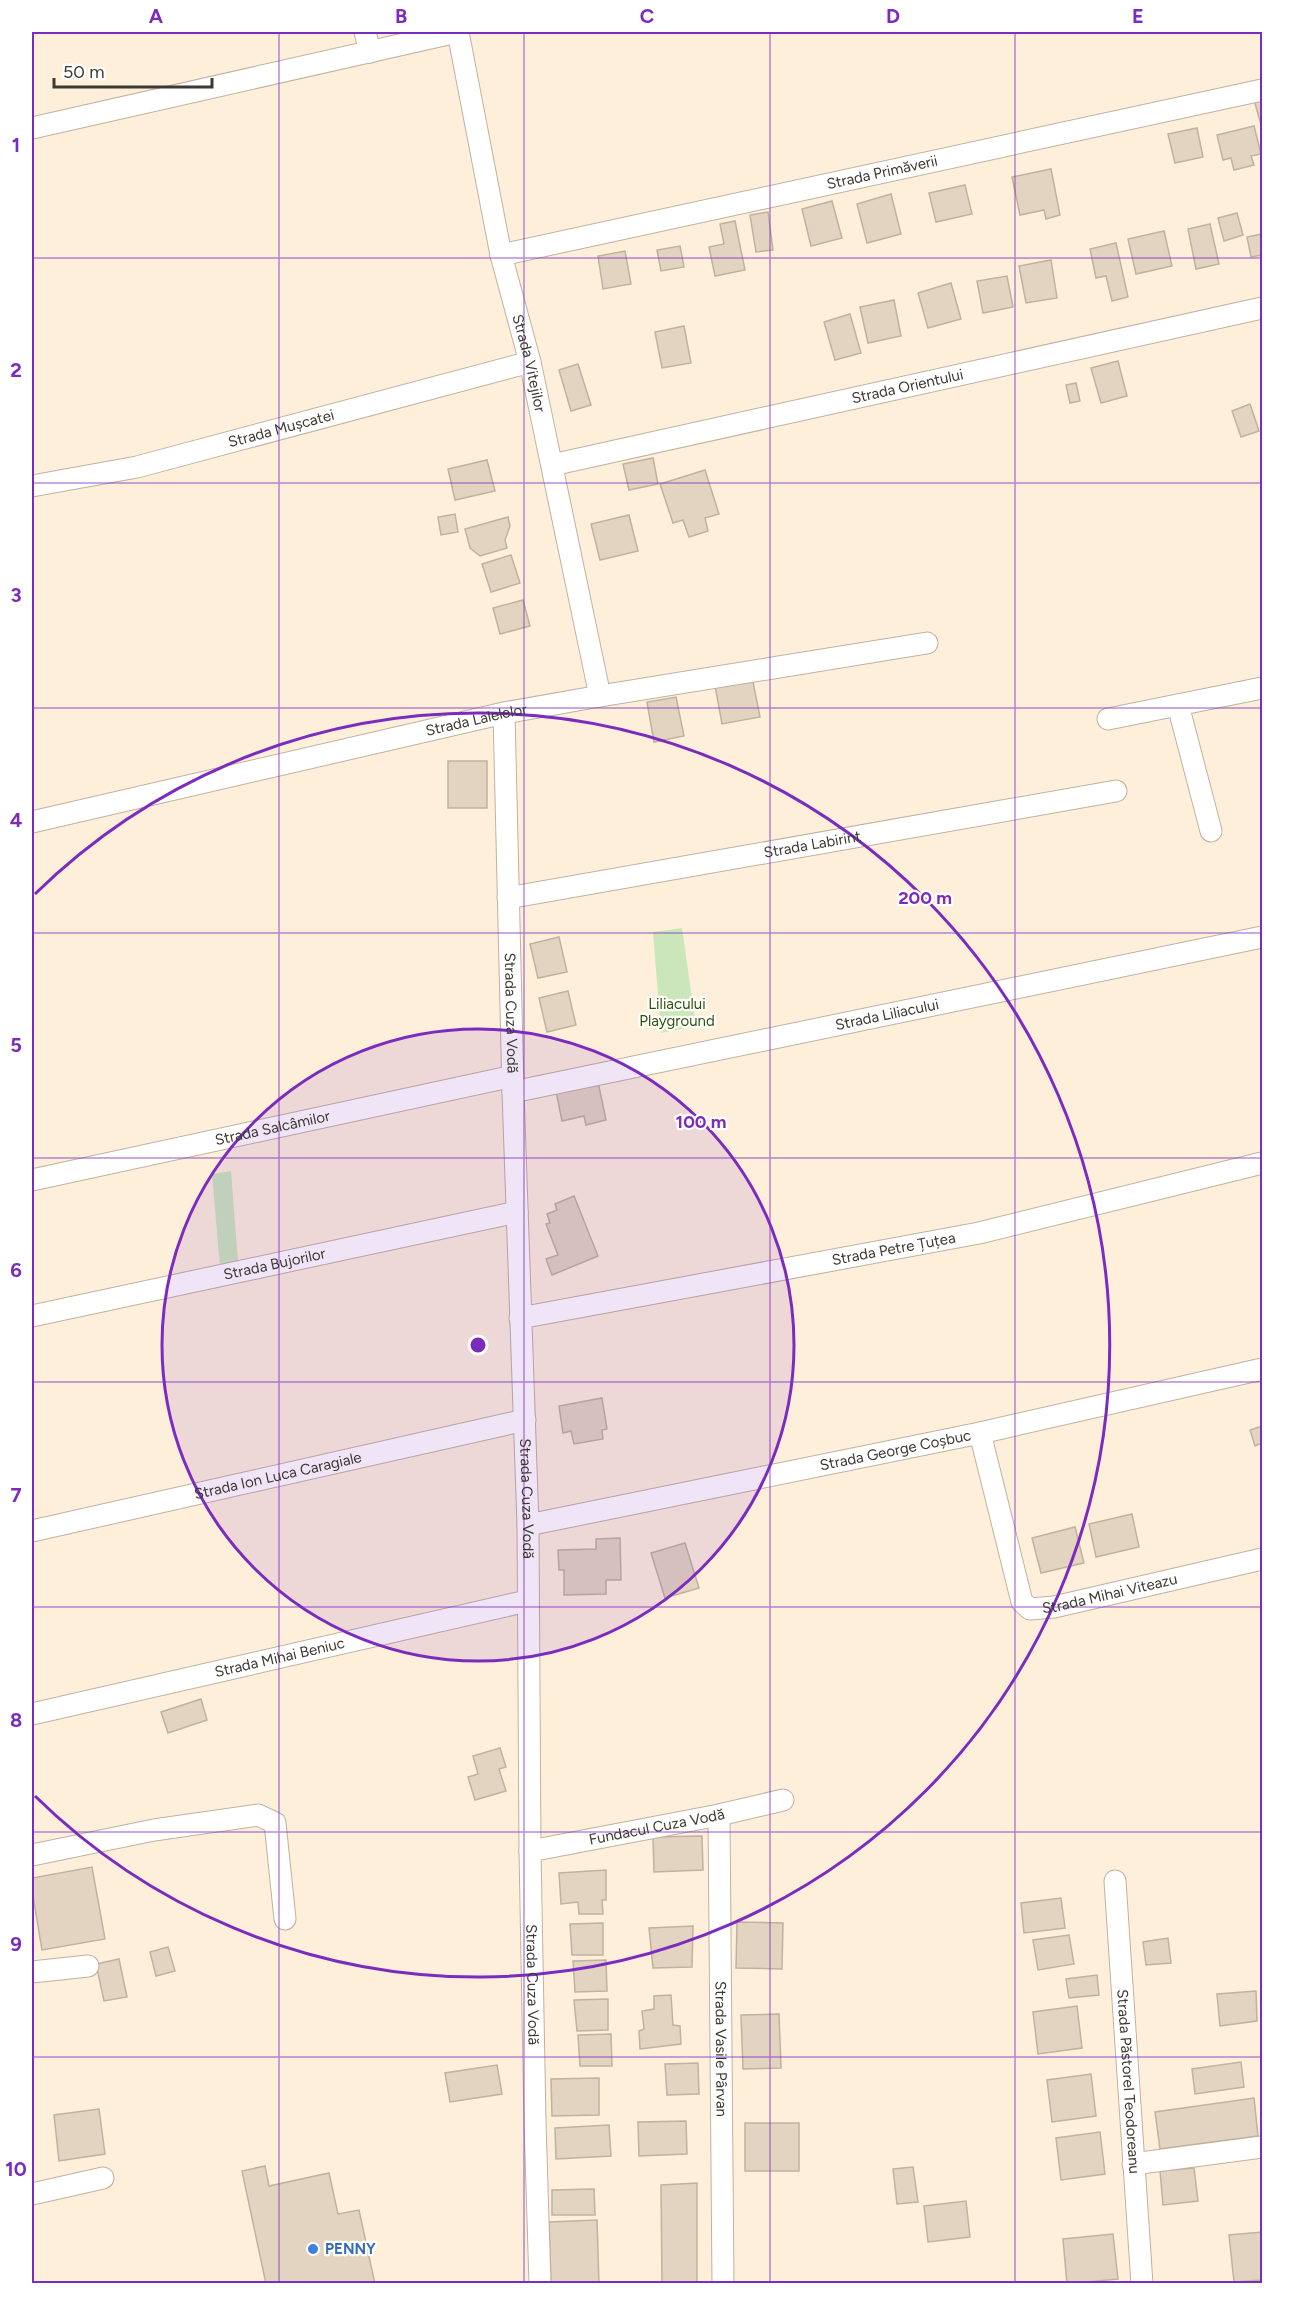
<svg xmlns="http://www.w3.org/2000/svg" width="1294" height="2315" viewBox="0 0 1294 2315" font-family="Figtree,sans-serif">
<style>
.green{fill:#cbe7ba}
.building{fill:#e2d4c0;stroke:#c0b29e;stroke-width:1.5}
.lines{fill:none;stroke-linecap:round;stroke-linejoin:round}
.minor-casing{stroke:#c0b29f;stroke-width:23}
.minor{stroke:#fff;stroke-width:21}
.grid{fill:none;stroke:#7b2cbf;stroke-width:1.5;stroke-opacity:0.55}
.ring{fill:none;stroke:#7b2cbf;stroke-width:3}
.shop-dot{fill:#3f7fe0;stroke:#fff;stroke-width:2}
.labels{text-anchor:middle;stroke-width:4.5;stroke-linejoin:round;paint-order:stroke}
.street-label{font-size:15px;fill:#3d3830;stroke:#fff}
.park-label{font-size:15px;fill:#2f5408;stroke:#fff}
.shop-label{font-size:15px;font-weight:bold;fill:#366cbe;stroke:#fff;text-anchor:start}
.centre{fill:#7b2cbf;stroke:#fff;stroke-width:3}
.ring-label{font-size:18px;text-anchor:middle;font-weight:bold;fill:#7b2cbf;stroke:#fff;stroke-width:4.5;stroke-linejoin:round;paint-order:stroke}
.neatline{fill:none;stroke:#7b2cbf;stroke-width:2}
.grid-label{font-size:20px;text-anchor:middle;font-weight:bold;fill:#7b2cbf}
</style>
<rect width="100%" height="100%" fill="#feefdb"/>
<g class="green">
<polygon points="682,928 696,1026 661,1033 653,932"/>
<polygon points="231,1171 238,1262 220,1267 212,1174"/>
</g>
<g class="building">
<polygon points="1262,98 1262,128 1254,100"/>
<polygon points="1254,126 1261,154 1251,156 1254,165 1234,170 1231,158 1223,160 1217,135"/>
<polygon points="1197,128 1203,157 1175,163 1168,134"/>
<polygon points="1051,169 1060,215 1046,219 1044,210 1020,215 1012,177"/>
<polygon points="965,185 972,214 936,222 929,193"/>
<polygon points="891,194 901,234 867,243 857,204"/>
<polygon points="832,201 842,238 811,246 802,209"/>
<polygon points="768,212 773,250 756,252 750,215"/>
<polygon points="1237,213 1243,235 1224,241 1218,218"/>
<polygon points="735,221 745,270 715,276 709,247 724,244 720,224"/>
<polygon points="1210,224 1219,264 1196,269 1188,229"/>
<polygon points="1164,231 1172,266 1136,274 1128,239"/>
<polygon points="1262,234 1262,255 1251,257 1247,237"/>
<polygon points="1116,243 1128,297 1112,301 1106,276 1096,278 1090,249"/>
<polygon points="680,246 684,267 661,271 657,250"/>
<polygon points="625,251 631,284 603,289 598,256"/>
<polygon points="1051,260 1057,298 1026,303 1019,266"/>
<polygon points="1007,276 1013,307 983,313 977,281"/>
<polygon points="951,283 961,319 928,328 918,293"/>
<polygon points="894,300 901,336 868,343 860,307"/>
<polygon points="850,314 861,353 835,360 824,322"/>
<polygon points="684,326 691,363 662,368 655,332"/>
<polygon points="1118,361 1127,396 1101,403 1091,368"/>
<polygon points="578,364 591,405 571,411 559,370"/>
<polygon points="1076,383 1080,401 1070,403 1066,385"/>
<polygon points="1250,404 1259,431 1241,437 1232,411"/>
<polygon points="653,458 658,484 629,490 623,464"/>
<polygon points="487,460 495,491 455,500 448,469"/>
<polygon points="705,470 719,514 705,518 708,531 689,537 683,520 673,523 660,484"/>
<polygon points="455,514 458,532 441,535 438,517"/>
<polygon points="629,515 638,551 600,560 591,524"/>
<polygon points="508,517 510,526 505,540 507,548 480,556 470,548 465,529"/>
<polygon points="511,555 520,583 491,592 482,564"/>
<polygon points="523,600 530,626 500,634 493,608"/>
<polygon points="751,672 760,717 722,724 714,680"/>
<polygon points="676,697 684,736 654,742 647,702"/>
<rect x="448" y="761" width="39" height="47"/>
<polygon points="559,937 567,972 538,978 530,944"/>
<polygon points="568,991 576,1025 547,1032 539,998"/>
<polygon points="598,1082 606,1120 586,1125 584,1116 562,1121 556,1091"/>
<polygon points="574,1196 598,1256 552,1275 546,1259 558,1255 546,1224 550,1223 547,1214 557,1210 555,1204"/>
<polygon points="602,1398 607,1429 602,1430 603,1439 574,1444 571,1431 563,1433 559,1406"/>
<polygon points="1262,1426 1262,1443 1255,1446 1250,1430"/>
<polygon points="1132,1514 1139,1547 1096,1557 1089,1524"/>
<polygon points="1075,1527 1084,1563 1041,1573 1032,1538"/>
<polygon points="620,1538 621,1580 606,1580 606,1594 564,1595 564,1570 559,1570 558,1550 596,1549 596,1539"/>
<polygon points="685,1543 699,1588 665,1598 651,1553"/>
<polygon points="201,1699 207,1720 168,1733 161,1712"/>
<polygon points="500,1748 506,1767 499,1769 506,1791 475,1800 468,1777 478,1774 473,1756"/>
<polygon points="702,1836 703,1870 654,1872 653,1837"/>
<polygon points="92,1867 105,1939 42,1950 32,1890 32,1878"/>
<polygon points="606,1870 606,1900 602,1900 603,1914 579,1914 578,1902 561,1904 559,1873"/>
<polygon points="1061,1898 1065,1928 1024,1933 1021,1903"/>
<polygon points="737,1922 783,1923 782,1969 736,1968"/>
<polygon points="603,1923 603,1955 572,1955 570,1924"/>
<polygon points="693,1926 692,1967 653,1968 649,1928"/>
<polygon points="1069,1935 1074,1964 1038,1970 1033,1940"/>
<polygon points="1168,1938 1171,1963 1146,1965 1143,1942"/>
<polygon points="168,1947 175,1971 156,1976 150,1952"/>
<polygon points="119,1959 127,1997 104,2001 96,1964"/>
<polygon points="606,1960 607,1991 575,1992 573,1961"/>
<polygon points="1097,1975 1099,1995 1069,1998 1066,1979"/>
<polygon points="1256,1991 1257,2021 1220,2026 1217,1994"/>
<polygon points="671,1995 673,2025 680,2026 681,2044 640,2049 639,2031 644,2029 642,2011 654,2009 654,1996"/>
<polygon points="608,1999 608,2030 577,2031 574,2000"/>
<polygon points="1077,2006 1082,2048 1038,2054 1033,2012"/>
<polygon points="779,2014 781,2068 743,2069 741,2015"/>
<polygon points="611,2034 612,2066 580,2066 578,2035"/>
<polygon points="1241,2062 1244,2087 1195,2094 1192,2069"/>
<polygon points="698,2063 699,2094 667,2095 665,2064"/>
<polygon points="497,2065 502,2094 450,2102 445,2073"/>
<polygon points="1091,2074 1096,2116 1052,2122 1047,2080"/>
<polygon points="599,2078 599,2115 552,2116 551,2079"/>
<polygon points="1254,2098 1258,2136 1160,2149 1155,2112"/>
<polygon points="99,2109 105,2154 59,2161 54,2115"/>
<polygon points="686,2121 687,2154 639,2156 638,2122"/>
<rect x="745" y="2123" width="54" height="48"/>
<polygon points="609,2125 611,2156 556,2159 555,2128"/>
<polygon points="1100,2132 1105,2174 1061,2180 1056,2138"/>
<polygon points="265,2166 269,2186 329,2173 338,2214 359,2210 375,2284 266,2284 242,2171"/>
<polygon points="913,2167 918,2202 897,2204 893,2169"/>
<polygon points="1194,2168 1198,2201 1163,2205 1160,2171"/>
<polygon points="697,2183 697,2284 662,2284 661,2185"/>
<polygon points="594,2189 595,2215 552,2215 552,2190"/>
<polygon points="966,2201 970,2237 928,2242 924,2206"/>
<polygon points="597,2220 599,2284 551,2284 549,2222"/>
<polygon points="1262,2232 1262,2280 1234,2282 1229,2235"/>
<polygon points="1113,2234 1118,2279 1067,2284 1063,2239"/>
</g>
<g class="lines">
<defs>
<g id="minor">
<polyline points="365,32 370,52"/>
<path id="s1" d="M458,32l43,223 29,107 70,334"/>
<polyline points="32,128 457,32"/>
<path id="s2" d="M501,255l761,-165"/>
<path id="s3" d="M552,465l710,-157"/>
<path id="s4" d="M32,486l105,-19 393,-105"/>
<polyline points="1178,705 1211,831"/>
<path id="s5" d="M504,713l9,379 15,433 2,326 5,271 5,162"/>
<polyline points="1108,719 1262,688"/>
<path id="s6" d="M32,822l472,-109 96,-17 327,-53"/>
<path id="s7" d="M508,898l608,-107"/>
<path id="s8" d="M513,1092l749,-155"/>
<path id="s9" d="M32,1180l481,-104"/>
<path id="s10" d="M32,1316l485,-104"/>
<path id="s11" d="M520,1318l459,-85 283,-70"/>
<path id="s12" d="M980,1433l42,169 8,7 24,-2 208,-48"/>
<path id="s13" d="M528,1525l452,-92 282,-64"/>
<path id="s14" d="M32,1531l493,-111"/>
<path id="s15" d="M32,1714l495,-113"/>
<path id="s16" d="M719,1815l4,469"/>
<path id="s17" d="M530,1851l189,-36 64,-15"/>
<polyline points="32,1855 154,1830 258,1815 275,1823 285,1919"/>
<path id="s18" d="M1115,1881l27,403"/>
<polyline points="32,1972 88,1966"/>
<polyline points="1133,2164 1262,2147"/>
<polyline points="32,2194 103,2178"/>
</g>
</defs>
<use href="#minor" class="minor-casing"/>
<use href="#minor" class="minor"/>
</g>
<path class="grid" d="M279,32v2252M524,32v2252M770,32v2252M1015,32v2252M32,258h1230M32,483h1230M32,708h1230M32,933h1230M32,1158h1230M32,1382h1230M32,1607h1230M32,1832h1230M32,2057h1230"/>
<circle cx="478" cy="1345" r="316" fill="#7b2cbf" fill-opacity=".12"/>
<g class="ring">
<circle cx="478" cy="1345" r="316"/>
<path d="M35 894A632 632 0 1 1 35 1796"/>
</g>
<circle class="shop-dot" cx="313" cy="2249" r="6"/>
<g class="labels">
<g class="street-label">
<text dy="5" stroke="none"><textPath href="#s2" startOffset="390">Strada Primăverii</textPath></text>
<text dy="5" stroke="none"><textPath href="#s1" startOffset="339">Strada Vitejilor</textPath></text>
<text dy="5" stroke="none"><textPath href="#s3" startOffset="364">Strada Orientului</textPath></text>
<text dy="5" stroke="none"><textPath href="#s4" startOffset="256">Strada Mușcatei</textPath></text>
<text dy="5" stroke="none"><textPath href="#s6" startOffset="456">Strada Lalelelor</textPath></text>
<text dy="5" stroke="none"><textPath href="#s7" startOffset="309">Strada Labirint</textPath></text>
<text dy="5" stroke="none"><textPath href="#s5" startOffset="300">Strada Cuza Vodă</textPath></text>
<text dy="5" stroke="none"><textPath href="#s8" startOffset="382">Strada Liliacului</textPath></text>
<text dy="5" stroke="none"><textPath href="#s9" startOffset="246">Strada Salcâmilor</textPath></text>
<text dy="5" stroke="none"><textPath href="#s11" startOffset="380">Strada Petre Țuțea</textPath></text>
<text dy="5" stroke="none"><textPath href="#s10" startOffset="248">Strada Bujorilor</textPath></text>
<text dy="5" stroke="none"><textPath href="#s13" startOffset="375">Strada George Coșbuc</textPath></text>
<text dy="5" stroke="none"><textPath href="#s14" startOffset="252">Strada Ion Luca Caragiale</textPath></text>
<text dy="5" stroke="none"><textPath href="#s5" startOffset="786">Strada Cuza Vodă</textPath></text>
<text dy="5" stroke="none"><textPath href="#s12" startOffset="266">Strada Mihai Viteazu</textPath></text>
<text dy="5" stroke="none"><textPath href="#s15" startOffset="254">Strada Mihai Beniuc</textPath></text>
<text dy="5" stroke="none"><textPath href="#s17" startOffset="129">Fundacul Cuza Vodă</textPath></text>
<text dy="5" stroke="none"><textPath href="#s5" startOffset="1272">Strada Cuza Vodă</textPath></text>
<text dy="5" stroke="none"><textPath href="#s16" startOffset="234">Strada Vasile Pârvan</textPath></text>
<text dy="5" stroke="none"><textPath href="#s18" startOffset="201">Strada Păstorel Teodoreanu</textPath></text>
</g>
<g class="park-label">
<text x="677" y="1009">Liliacului<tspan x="677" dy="17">Playground</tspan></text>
</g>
<g class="shop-label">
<text x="325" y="2254">PENNY</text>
</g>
</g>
<circle cx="478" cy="1345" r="9" class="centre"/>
<g class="ring-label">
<text x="925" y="904">200 m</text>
<text x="701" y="1128">100 m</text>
</g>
<rect width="1294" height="2315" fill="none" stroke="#ffffff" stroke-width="66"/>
<path d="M54 78v9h158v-9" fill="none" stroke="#3d3830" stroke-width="3"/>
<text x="63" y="78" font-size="18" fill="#3d3830" stroke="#ffffff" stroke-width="4.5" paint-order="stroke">50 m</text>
<rect x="33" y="33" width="1228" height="2249" class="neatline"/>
<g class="grid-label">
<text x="156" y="23">A</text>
<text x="401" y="23">B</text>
<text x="647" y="23">C</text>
<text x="893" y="23">D</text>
<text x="1138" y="23">E</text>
<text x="16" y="152">1</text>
<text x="16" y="377">2</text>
<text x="16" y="602">3</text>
<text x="16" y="827">4</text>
<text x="16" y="1052">5</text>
<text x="16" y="1277">6</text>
<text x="16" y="1502">7</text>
<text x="16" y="1727">8</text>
<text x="16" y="1951">9</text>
<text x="16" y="2176">10</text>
</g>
</svg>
